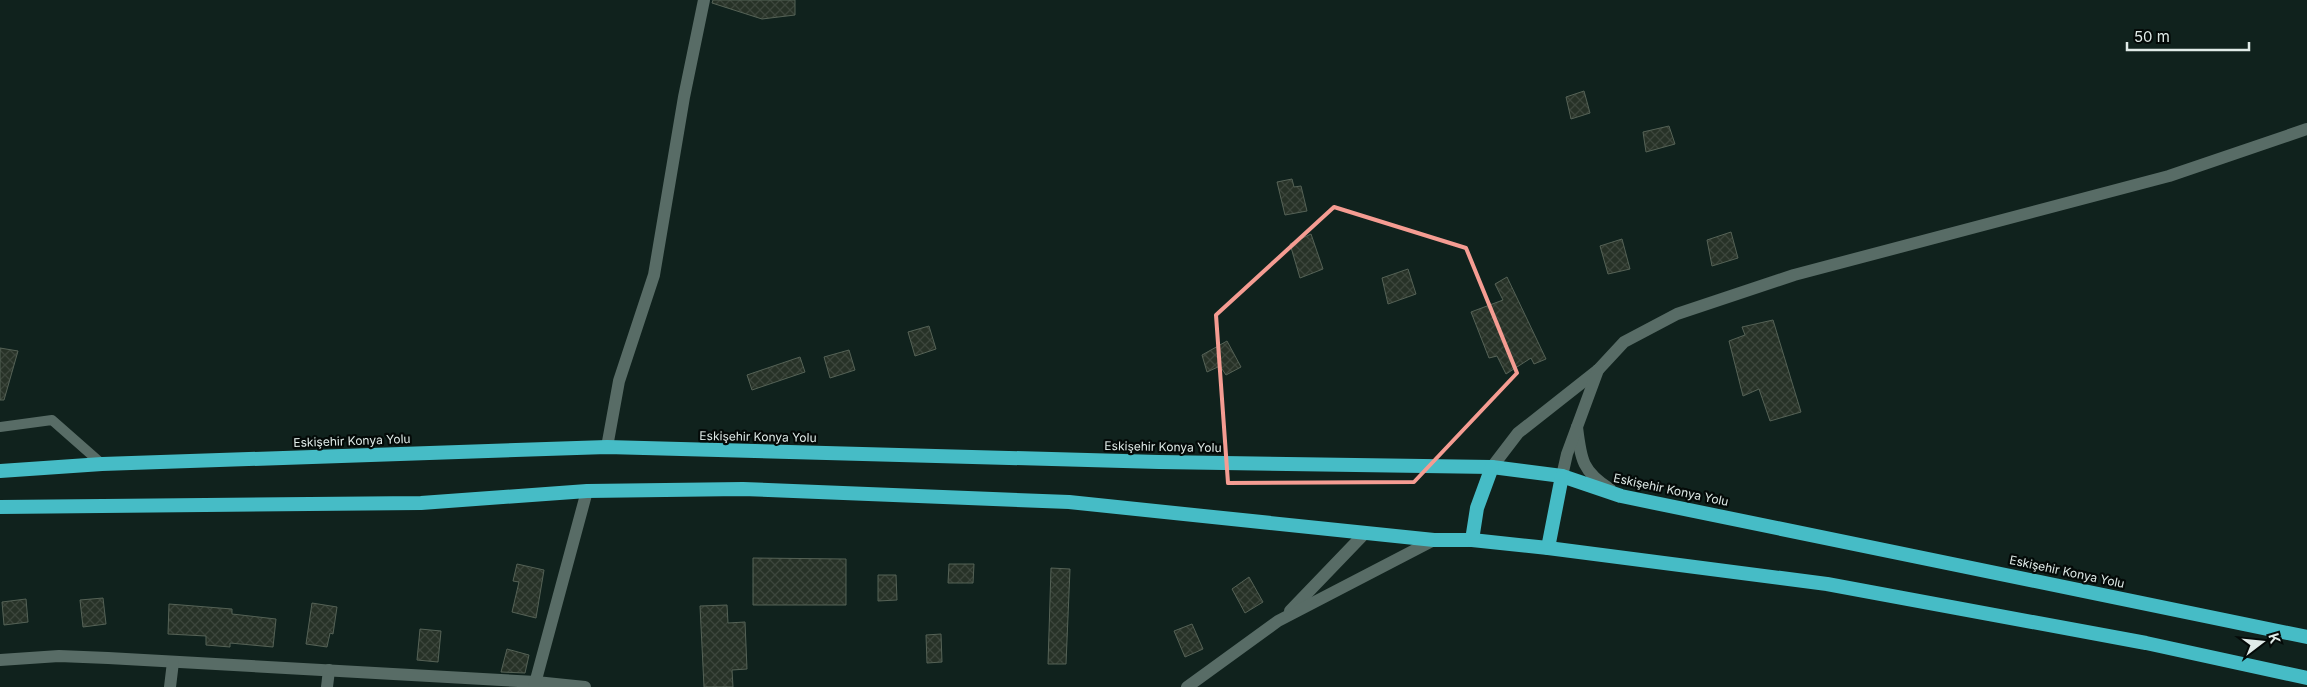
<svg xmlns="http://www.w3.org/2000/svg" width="2307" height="687" viewBox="0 0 2307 687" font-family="Inter,sans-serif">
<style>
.building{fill:url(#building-cross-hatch);stroke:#556256}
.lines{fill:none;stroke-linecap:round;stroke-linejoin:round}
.service{stroke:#586c66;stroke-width:10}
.minor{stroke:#586c66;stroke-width:12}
.tertiary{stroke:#586c66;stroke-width:12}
.trunk{stroke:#46bcc6;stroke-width:14}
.marked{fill:none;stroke:#f59c92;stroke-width:4;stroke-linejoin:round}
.labels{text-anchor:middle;stroke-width:4.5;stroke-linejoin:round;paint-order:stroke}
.street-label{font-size:12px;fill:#e0ebe8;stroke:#040a08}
</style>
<defs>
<pattern id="building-cross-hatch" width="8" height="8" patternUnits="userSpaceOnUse" patternTransform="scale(1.25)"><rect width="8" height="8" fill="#273227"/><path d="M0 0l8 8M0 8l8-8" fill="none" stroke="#3c463c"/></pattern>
</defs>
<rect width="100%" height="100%" fill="#10221d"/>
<g class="building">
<polygon points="713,0 795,0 795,15 762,19 712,3"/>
<polygon points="1584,91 1590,113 1571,119 1566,97"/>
<polygon points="1669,126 1675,144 1646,152 1643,132"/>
<polygon points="1292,179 1294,187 1301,186 1307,211 1285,215 1277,182"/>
<polygon points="1731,232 1738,258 1712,266 1707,240"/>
<polygon points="1311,234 1323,269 1300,278 1290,244"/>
<polygon points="1622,239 1630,269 1608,274 1600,246"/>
<polygon points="1408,269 1416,294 1388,304 1382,278"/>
<polygon points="1507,277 1546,359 1534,364 1531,358 1506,374 1497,356 1489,358 1471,312 1503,300 1495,284"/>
<polygon points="1773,320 1801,412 1770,421 1759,389 1743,396 1729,341 1745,335 1742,327"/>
<polygon points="929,326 936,349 915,356 908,332"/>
<polygon points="1227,341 1241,367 1226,375 1220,366 1207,372 1202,355"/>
<polygon points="0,348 18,351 4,400 0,400"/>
<polygon points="849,350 855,370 830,378 824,357"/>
<polygon points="800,357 805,372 752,390 747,375"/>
<polygon points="753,558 846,559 846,605 753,605"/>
<polygon points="517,564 544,570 536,618 512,612 519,582 513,581"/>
<polygon points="949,564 974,564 973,583 948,583"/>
<polygon points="1051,568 1070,569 1066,664 1048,664"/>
<polygon points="878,575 896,575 897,600 878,601"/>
<polygon points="1249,577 1263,602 1245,613 1232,589"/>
<polygon points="103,598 106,624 83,627 80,600"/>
<polygon points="26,599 28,622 4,625 2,602"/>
<polygon points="312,603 337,607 333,634 330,633 327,647 306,644"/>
<polygon points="169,604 232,609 232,614 276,619 273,647 230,643 230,647 206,645 206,636 168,634"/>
<polygon points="727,605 728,623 745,622 747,669 732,670 733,687 704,687 700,606"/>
<polygon points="1192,624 1203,649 1185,657 1174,631"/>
<polygon points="420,629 441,631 438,662 417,660"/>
<polygon points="941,634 942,662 927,663 926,635"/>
<polygon points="507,649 529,655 525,673 501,672"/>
</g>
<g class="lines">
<polyline class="service" points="0,427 52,420 102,464"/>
<g class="minor">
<path d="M1577,427c4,33 5,44 33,62"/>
<polyline points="607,447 619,381 654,275 684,97 704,0"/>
<polyline points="1492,467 1518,433 1598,370 1624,342 1677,314 1794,275 2169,176 2307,129"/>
<polyline points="1562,476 1567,454 1598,370"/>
<polyline points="0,660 59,656 108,658 536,682"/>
<polyline points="170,687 173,662"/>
<polyline points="327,687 329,670"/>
</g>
<g class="tertiary">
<polyline points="1290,611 1365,533"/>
<polyline points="536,682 585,687"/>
<polyline points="534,687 587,491"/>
<polyline points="1187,687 1278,621 1434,540"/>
</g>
<g class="trunk">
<polyline points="0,471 102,464 607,447 1159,462 1492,467 1562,476 1621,496 2307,637"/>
<polyline points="0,507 421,503 587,491 743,489 1069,502 1434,540 1472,540 1548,548 1827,584 2146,643 2307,678"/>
<polyline points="1472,540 1477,508 1492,467"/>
<polyline points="1548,548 1562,476"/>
</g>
</g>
<path class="marked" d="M1334,207l132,41 51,125 -103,109 -186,1 -12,-168z"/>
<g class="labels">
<g class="street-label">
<text transform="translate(758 437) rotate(1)" y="4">Eskişehir Konya Yolu</text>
<text transform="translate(352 441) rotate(-2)" y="4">Eskişehir Konya Yolu</text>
<text transform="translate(1163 447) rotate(1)" y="4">Eskişehir Konya Yolu</text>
<text transform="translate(1671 490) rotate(12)" y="4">Eskişehir Konya Yolu</text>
<text transform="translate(2067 572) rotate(12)" y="4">Eskişehir Konya Yolu</text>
</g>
</g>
<g transform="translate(2262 642) rotate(74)" stroke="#040a08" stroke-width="4" paint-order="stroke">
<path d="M0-4L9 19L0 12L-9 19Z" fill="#e0ebe8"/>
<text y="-8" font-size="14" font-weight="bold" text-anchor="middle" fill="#e0ebe8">K</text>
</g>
<path d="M2127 42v8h122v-8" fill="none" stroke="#e0ebe8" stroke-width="2.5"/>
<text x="2134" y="42" font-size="15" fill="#e0ebe8" stroke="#040a08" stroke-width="4" paint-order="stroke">50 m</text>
</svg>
